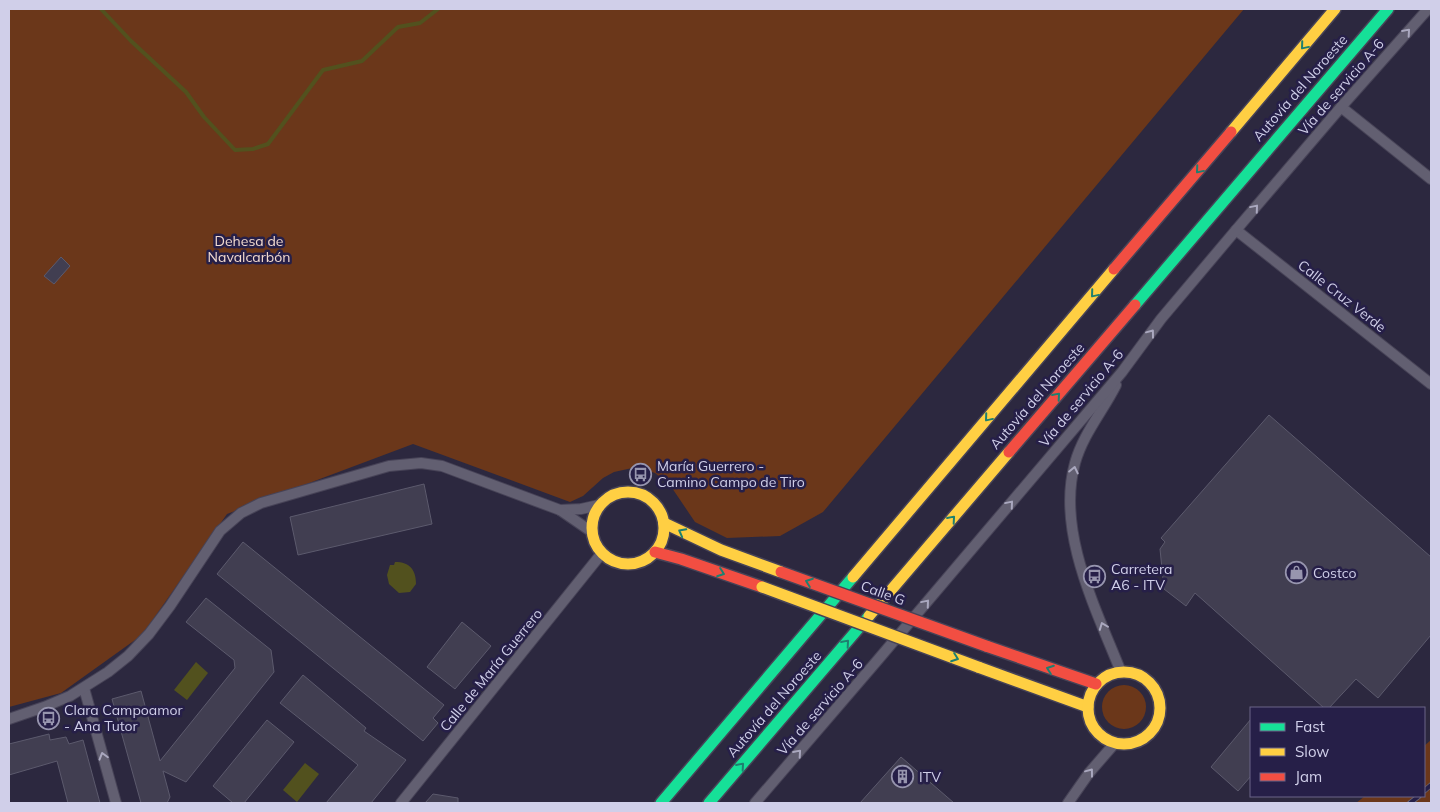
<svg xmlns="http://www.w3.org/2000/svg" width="1440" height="812" viewBox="0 0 1440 812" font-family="Mulish,sans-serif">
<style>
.green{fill:#6b371a}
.water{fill:#52511e}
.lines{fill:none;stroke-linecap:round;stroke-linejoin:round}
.stream{stroke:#52511e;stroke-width:4}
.building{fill:#413e51;stroke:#5c5a6d}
.street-casing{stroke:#474357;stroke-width:12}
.fast-casing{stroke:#474357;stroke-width:14}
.slow-casing{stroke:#474357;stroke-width:14}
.jam-casing{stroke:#474357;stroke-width:14}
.street{stroke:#625f71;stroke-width:10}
.fast{stroke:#16e098;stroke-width:11}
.slow{stroke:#ffcf43;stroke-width:11}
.jam{stroke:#f24e42;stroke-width:11}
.rail-casing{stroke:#686476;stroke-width:5.5}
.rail{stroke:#261f48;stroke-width:4;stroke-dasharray:11;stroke-linecap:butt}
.slow-bridge-casing{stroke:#474357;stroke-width:14;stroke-linecap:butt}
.jam-bridge-casing{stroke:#474357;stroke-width:14;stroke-linecap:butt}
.slow-bridge{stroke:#ffcf43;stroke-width:11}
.jam-bridge{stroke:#f24e42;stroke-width:11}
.oneway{stroke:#aaa8bf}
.oneway2{stroke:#1e8070}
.labels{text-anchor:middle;stroke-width:5;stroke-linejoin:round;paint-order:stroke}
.street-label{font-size:14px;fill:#d0cfe9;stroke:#261f48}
.park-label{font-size:14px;fill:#f3dbcf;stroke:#261f48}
.poi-label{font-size:14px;fill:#d0cfe9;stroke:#261f48;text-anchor:start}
</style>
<rect width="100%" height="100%" fill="#2c283f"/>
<g class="green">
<polygon points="9,9 1244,9 823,512 780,536 727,538 695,522 670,485 655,473 637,467 614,472 603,478 583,496 570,502 413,444 227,514 142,635 61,693 9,707"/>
<circle cx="1124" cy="707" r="22"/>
<polygon points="1431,740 1431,803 1356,803 1365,796 1424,796 1424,746"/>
</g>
<g class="water">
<path d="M395,562c15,0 21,8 21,22l-6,8 -11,1 -10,-9 -2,-9 3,-10h4z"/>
<polygon points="196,662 208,673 187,700 174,690"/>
<polygon points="305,763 319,774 297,802 283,790"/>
</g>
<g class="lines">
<polyline class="stream" points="101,9 131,41 186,92 204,117 235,150 253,149 268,144 323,70 362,61 398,27 420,23 438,9"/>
</g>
<g class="building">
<polygon points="61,257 70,266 54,284 44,276"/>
<polygon points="1269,415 1431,557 1431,635 1378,698 1356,679 1329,708 1324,708 1195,593 1186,606 1164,589 1160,549 1165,542 1161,538"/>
<polygon points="424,484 432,524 298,555 290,517"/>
<polygon points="243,542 444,705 433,718 438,723 423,741 217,574"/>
<polygon points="206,598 271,650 274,672 186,782 163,771 170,797 167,803 141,803 112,699 141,691 160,761 235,668 234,660 186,622"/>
<polygon points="462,622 491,646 455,689 427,667"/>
<polygon points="303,675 366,728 364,731 406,760 371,803 326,803 358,765 280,703"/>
<polygon points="1251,719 1251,776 1238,791 1211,767"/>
<polygon points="267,720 294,742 244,803 233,803 213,786"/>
<polygon points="49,734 50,740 66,737 69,744 83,740 100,803 68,803 57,761 9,775 9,744"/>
<polygon points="901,757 954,803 860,803"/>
<polygon points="433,794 458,798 458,803 425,803"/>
</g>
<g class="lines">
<defs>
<g id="street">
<polyline points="1341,107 1431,179"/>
<polyline points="1236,230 1431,384"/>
<path d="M1116,385c-13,26 -33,49 -41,78 -19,68 21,146 46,209"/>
<polyline points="560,510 581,509 599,505"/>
<polyline points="84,688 116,803"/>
<polyline points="9,719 44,707 70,696 108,672 128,656 149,634 170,606 220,531 241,513 261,503 389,466 421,463 442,466 560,510 592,532"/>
<polyline points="401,803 602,553"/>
<polyline points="755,803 876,662 1122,372 1161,319 1236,230 1341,107 1428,9"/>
<polyline points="1068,803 1089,773 1115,743"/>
</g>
<g id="fast">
<polyline points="1135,305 1388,9"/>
<polyline points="661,803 853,577"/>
<polyline points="709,803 869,616"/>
</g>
<g id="slow">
<polyline points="1231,132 1335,9"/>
<circle cx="628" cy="528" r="36"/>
<polyline points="664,523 721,550 781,572"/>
<polyline points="853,577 1114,269"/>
<polyline points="869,616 1009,452"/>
<polyline points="978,667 1088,707"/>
<circle cx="1124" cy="708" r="36"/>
</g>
<g id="jam">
<polyline points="1114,269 1231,132"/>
<polyline points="1009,452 1135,305"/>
<polyline points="655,552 681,559 762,587"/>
<polyline points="986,646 1096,684"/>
</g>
</defs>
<use href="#street" class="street-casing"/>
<use href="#fast" class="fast-casing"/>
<use href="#slow" class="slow-casing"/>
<use href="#jam" class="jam-casing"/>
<use href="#street" class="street"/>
<use href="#fast" class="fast"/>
<use href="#slow" class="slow"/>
<use href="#jam" class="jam"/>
<defs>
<g id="rail">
<polyline points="1424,791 1431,785"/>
<polyline points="1410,803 1419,796"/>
</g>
</defs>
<use href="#rail" class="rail-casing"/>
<use href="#rail" class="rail"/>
<defs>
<polyline id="slow-bridge" points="762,587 978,667"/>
<polyline id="jam-bridge" points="781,572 986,646"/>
</defs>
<use href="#slow-bridge" class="slow-bridge-casing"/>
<use href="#jam-bridge" class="jam-bridge-casing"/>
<use href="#slow-bridge" class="slow-bridge"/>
<use href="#jam-bridge" class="jam-bridge"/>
</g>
<defs><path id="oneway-chevron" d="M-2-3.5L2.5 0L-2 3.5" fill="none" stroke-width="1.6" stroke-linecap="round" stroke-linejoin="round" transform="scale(1.25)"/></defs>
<g class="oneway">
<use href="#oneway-chevron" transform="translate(1407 32) rotate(-49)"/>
<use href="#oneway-chevron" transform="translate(1255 208) rotate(-50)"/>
<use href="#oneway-chevron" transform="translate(1151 333) rotate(-53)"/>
<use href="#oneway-chevron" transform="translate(1074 470) rotate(-78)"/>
<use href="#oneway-chevron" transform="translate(1010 504) rotate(-50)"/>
<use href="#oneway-chevron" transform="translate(926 603) rotate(-50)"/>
<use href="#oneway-chevron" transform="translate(1103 626) rotate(-111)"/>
<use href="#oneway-chevron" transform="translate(798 753) rotate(-49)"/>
<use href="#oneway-chevron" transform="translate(103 756) rotate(-106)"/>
<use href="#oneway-chevron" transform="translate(1090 772) rotate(-53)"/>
</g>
<g class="oneway2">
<use href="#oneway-chevron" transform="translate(1304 46) rotate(130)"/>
<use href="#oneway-chevron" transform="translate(1199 170) rotate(130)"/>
<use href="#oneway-chevron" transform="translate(1094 294) rotate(130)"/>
<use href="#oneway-chevron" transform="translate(1057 396) rotate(-49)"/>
<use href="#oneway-chevron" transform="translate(988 418) rotate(130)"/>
<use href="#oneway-chevron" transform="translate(952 519) rotate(-49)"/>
<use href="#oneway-chevron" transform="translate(682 532) rotate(-152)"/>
<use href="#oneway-chevron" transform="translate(721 573) rotate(20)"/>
<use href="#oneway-chevron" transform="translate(809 582) rotate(-160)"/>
<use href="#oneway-chevron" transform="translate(846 643) rotate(-49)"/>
<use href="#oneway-chevron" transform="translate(955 658) rotate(20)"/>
<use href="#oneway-chevron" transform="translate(1050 669) rotate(-160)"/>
<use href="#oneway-chevron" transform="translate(741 766) rotate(-49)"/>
</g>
<defs>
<symbol id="bus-ring" viewBox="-11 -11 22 22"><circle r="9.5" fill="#261f48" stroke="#9795ae" stroke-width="1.5"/><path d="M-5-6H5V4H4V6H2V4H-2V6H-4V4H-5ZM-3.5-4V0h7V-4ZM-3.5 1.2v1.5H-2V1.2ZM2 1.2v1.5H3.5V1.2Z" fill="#9795ae"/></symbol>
<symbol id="shop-ring" viewBox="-11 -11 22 22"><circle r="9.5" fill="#261f48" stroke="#9795ae" stroke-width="1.5"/><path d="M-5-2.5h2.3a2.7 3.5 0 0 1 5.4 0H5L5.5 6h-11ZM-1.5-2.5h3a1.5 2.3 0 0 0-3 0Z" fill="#9795ae"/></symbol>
<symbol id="building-ring" viewBox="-11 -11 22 22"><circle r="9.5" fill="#261f48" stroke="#9795ae" stroke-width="1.5"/><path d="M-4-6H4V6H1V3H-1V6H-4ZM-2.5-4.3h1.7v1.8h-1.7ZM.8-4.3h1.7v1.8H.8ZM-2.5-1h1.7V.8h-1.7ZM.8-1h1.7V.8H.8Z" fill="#9795ae"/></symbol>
</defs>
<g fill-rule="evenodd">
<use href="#bus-ring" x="628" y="462" width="25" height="25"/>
<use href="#shop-ring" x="1284" y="560" width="25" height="25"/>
<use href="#bus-ring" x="1082" y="564" width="25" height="25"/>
<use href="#bus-ring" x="36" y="706" width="25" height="25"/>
<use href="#building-ring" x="890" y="764" width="25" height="25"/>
</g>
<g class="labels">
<g class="street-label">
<text transform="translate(1341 87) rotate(-49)" y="5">Vía de servicio A-6</text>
<text transform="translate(1300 88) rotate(-49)" y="5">Autovía del Noroeste</text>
<text transform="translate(1342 296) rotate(38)" y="5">Calle Cruz Verde</text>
<text transform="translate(1037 396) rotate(-49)" y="5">Autovía del Noroeste</text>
<text transform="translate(1081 398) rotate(-50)" y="5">Vía de servicio A-6</text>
<text transform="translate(883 593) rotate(20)" y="5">Calle G</text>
<text transform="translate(491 670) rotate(-51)" y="5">Calle de María Guerrero</text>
<text transform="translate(774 704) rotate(-49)" y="5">Autovía del Noroeste</text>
<text transform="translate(820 707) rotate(-49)" y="5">Vía de servicio A-6</text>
</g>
<g class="park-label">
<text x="249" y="246">Dehesa de<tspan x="249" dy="16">Navalcarbón</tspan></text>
</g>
<g class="poi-label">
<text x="657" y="471">María Guerrero -<tspan x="657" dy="16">Camino Campo de Tiro</tspan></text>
<text x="1111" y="574">Carretera<tspan x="1111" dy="16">A6 - ITV</tspan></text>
<text x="1313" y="578">Costco</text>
<text x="64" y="715">Clara Campoamor<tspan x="64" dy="16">- Ana Tutor</tspan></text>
<text x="919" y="782">ITV</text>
</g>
</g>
<rect width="1440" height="812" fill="none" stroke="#d0cfe9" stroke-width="20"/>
<rect x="1250" y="707" width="175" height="90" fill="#261f48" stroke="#6a6588"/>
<rect x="1260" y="723" width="25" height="8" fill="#16e098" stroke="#6a6588"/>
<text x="1295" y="732" font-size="15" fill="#d0cfe9">Fast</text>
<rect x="1260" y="748" width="25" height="8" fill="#ffcf43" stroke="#6a6588"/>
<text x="1295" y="757" font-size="15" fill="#d0cfe9">Slow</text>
<rect x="1260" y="773" width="25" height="8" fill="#f24e42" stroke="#6a6588"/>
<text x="1295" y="782" font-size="15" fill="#d0cfe9">Jam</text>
</svg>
